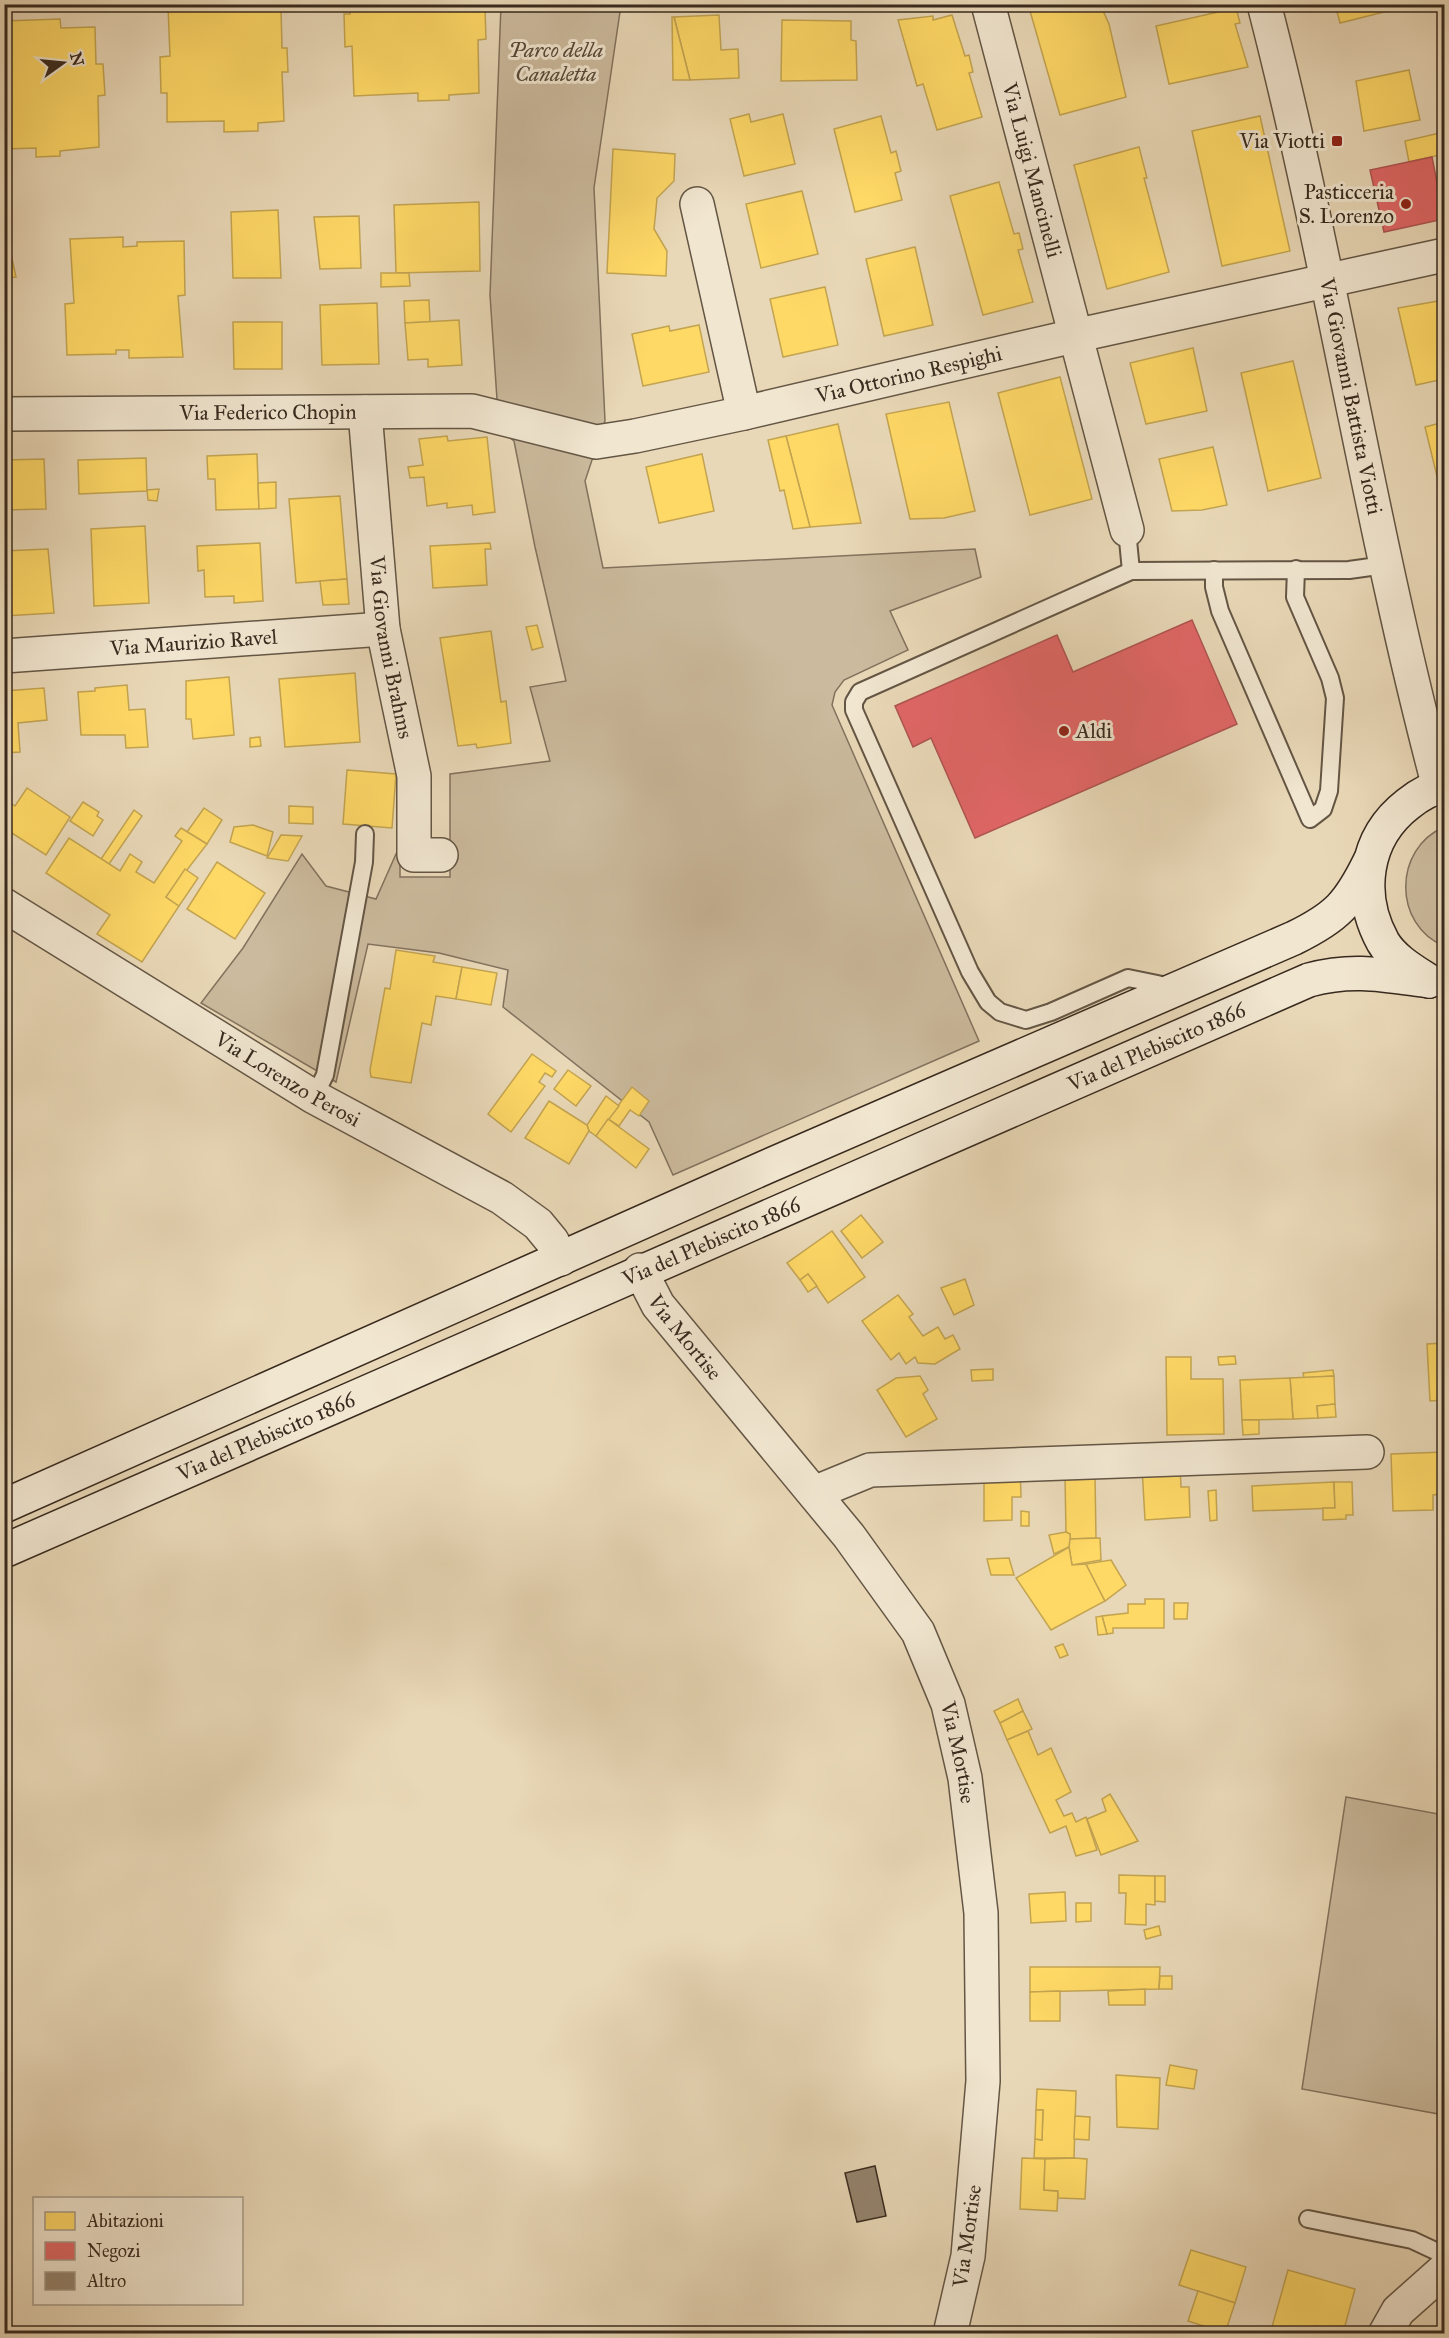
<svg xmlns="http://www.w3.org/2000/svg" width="1449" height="2338" viewBox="0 0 1449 2338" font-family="'IM FELL Great Primer',serif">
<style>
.green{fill:#cbba9d;stroke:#82725e;stroke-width:1.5}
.homes{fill:#ffd966;stroke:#c3a451;stroke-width:1.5}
.shops{fill:#e06666;stroke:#ae5451;stroke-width:1.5}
.building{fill:#94846e;stroke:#382a1f;stroke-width:1.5}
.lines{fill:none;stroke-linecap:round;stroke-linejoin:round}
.service-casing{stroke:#645645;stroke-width:20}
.minor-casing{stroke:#645645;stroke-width:36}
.tertiary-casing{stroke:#645645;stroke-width:36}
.secondary-casing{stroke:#382a1f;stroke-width:36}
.service{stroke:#f1e6d0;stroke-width:16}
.minor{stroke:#f1e6d0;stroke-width:33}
.tertiary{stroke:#f1e6d0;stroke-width:33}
.secondary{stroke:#f1e6d0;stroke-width:33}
.poi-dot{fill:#8f2418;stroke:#f1e6d0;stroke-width:2}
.labels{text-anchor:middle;stroke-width:6;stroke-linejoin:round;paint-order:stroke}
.park-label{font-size:21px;font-style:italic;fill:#554738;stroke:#f1e6d0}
.poi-label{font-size:21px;fill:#382a1f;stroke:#f1e6d0;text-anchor:end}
.street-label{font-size:21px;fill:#382a1f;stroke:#f1e6d0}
</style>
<rect width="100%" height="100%" fill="#e9d8b7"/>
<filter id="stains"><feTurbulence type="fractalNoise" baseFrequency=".00333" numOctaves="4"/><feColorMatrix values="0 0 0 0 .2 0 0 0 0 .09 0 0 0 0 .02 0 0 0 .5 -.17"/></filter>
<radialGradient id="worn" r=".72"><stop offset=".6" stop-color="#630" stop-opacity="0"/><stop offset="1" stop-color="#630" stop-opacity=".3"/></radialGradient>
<g class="green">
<polygon points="501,5 621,5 594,188 605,421 585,481 603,568 975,549 981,577 890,611 908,650 844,680 835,692 832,705 979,1041 673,1175 649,1122 503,1007 508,970 439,953 368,944 336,1082 201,1003 243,948 302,854 326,886 376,899 400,845 400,877 450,877 450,774 550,761 530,687 566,681 535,547 514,441 499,429 490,295"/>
<path d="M1444,827v119c-51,-21 -51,-97 0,-119z"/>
<polygon points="1346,1797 1444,1815 1444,2115 1302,2089"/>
</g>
<g class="homes">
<polygon points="196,4 229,4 229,11 281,9 282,48 287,48 288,72 282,72 284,121 258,123 258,131 224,132 224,121 167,122 167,93 161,93 160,57 170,56 168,7"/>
<polygon points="350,4 477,4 477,9 485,9 486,39 478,40 479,93 449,95 449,100 418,101 418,93 354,96 352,46 345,47 344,14 350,14"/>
<polygon points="1028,4 1100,4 1109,24 1126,97 1060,115"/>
<polygon points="1335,4 1399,4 1400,8 1340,23"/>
<polygon points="1236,8 1240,23 1235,24 1248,67 1169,84 1156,26"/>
<polygon points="719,15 721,50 738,49 739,78 690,80 674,17"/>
<polygon points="952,15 965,56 969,55 973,72 969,73 982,117 937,130 923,84 917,86 898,20 933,16 933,20"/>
<polygon points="672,17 674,17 690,80 673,80"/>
<polygon points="60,19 61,28 95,27 96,64 103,64 105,95 98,96 99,147 60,151 60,156 36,157 36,148 4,149 4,21"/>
<polygon points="782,20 851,21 851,40 856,41 857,80 781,81"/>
<polygon points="1409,70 1420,120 1364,131 1356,81"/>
<polygon points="749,114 751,122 783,114 795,164 744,176 730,119"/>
<polygon points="881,116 891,153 896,151 901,171 895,173 902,200 855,212 834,129"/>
<polygon points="1260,116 1290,251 1222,266 1192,131"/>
<polygon points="1444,132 1444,154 1409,162 1405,141"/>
<polygon points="1139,147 1147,178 1144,178 1169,272 1107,289 1074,165"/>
<polygon points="613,149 675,154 674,181 657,198 656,209 654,229 667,251 666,276 607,273"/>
<polygon points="999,182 1014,234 1019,233 1023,249 1018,250 1033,302 983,315 950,196"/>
<polygon points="802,191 818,254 761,268 746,204"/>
<polygon points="479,202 480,271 396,273 394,205"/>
<polygon points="278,210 281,278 233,278 231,212"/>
<polygon points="359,216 361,268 320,269 314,217"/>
<polygon points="4,222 16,277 4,278"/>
<polygon points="123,237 123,247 137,246 137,242 184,241 185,295 178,296 183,357 129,358 129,350 116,350 116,354 67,355 65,304 74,303 70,239"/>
<polygon points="915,247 933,325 884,336 866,259"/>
<polygon points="381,273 409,273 410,286 381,287"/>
<polygon points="825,287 838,345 783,357 770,299"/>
<polygon points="429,300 430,322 405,323 404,301"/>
<polygon points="1444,300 1444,379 1416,385 1398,308"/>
<polygon points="377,303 379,364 322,365 320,305"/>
<polygon points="459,320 462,365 428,367 428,359 408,360 405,323"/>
<polygon points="233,322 282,322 282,369 234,369"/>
<polygon points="699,325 709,372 643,386 632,334 669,326 670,331"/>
<polygon points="1193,348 1207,411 1146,424 1130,363"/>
<polygon points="1293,361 1321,478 1268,491 1241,373"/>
<polygon points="1060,377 1092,499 1030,515 998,393"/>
<polygon points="949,402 975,511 944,518 910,519 886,414"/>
<polygon points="1444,422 1444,496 1442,497 1425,427"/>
<polygon points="838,424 861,523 810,527 786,436"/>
<polygon points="447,436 448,441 487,437 495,512 473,515 472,505 447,508 447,503 427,506 424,477 410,478 408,467 423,465 419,439"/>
<polygon points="786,436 810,527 793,529 784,490 780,491 768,440"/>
<polygon points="1213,447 1227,505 1202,510 1172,511 1159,459"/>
<polygon points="257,454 259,509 216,510 215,479 208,479 207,456"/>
<polygon points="702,454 714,511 659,523 646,467"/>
<polygon points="146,458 147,491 79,494 78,460"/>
<polygon points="44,459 46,509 4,510 4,460"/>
<polygon points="276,482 276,508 259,509 258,483"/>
<polygon points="159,489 157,501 148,500 147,490"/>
<polygon points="340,496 347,579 296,583 289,499"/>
<polygon points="145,526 149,603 94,606 91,529"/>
<polygon points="260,543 263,601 234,603 234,596 205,597 204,570 198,571 197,546"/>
<polygon points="490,543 491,549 485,549 487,585 433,588 430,546"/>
<polygon points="48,549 54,613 4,616 4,551"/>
<polygon points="347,579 349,604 323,605 320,581"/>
<polygon points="537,625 543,647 532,650 526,627"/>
<polygon points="491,631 501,702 506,701 511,743 477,748 476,744 458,746 440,638"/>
<polygon points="355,673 360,742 285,747 279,679"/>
<polygon points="229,677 234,735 193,739 191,719 186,719 186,681"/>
<polygon points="127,685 129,710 145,709 148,747 126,748 125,735 81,735 78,692 95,691 95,688"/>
<polygon points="44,688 47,720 18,723 20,752 4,753 4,691"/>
<polygon points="260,737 261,746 250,747 250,738"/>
<polygon points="347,770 396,774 392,828 343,824"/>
<polygon points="27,788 70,817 46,855 4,828 4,815 12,804 15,806"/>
<polygon points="83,802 99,812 97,816 103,820 93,836 70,821"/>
<polygon points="289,806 313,807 313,824 289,823"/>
<polygon points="204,808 222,820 207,844 187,832"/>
<polygon points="134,810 142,816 109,864 101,859"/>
<polygon points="253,825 273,832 267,856 230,842 234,827"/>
<polygon points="181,828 207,844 166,897 179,906 142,962 97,934 110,915 46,873 69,838 120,871 130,854 142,862 136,872 154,883 182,841 175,836"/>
<polygon points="281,835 302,836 288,861 267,858"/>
<polygon points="217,862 265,893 235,939 187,909"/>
<polygon points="185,869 198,878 179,906 166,897"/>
<polygon points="396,950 435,956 433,962 462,967 456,999 436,996 431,1025 422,1023 411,1083 371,1077 370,1070 385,988 390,989"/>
<polygon points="462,967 497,973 491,1005 456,999"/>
<polygon points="532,1054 556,1071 552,1077 545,1073 539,1082 545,1086 511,1132 488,1114"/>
<polygon points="568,1070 591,1086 576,1106 554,1089"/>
<polygon points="632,1087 649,1101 639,1116 630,1110 619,1126 608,1119"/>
<polygon points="606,1096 619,1106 596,1136 589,1131 587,1125"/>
<polygon points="549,1101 587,1125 589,1131 569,1164 525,1138"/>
<polygon points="608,1119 649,1149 636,1168 596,1136"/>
<polygon points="861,1215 883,1242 862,1258 841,1231"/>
<polygon points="832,1231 865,1277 828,1303 808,1274 800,1280 787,1263"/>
<polygon points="808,1274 817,1286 808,1292 800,1280"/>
<polygon points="965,1279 974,1305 954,1315 941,1288"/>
<polygon points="898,1295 913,1314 909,1317 923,1336 938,1327 945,1339 953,1335 960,1349 935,1364 918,1363 915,1357 906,1364 899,1353 891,1360 862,1321"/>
<polygon points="1444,1343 1444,1400 1430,1401 1427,1344"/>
<polygon points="1235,1356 1236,1364 1219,1365 1218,1357"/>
<polygon points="1166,1357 1191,1357 1191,1379 1223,1379 1224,1434 1167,1435"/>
<polygon points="993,1369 993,1380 972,1381 971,1370"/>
<polygon points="1333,1370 1334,1376 1304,1378 1303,1373"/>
<polygon points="920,1376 928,1390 923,1394 937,1419 906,1437 877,1390 896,1378"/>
<polygon points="1334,1376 1335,1404 1317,1406 1318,1418 1293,1419 1290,1378"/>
<polygon points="1290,1378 1293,1419 1242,1420 1240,1380"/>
<polygon points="1335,1404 1336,1417 1318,1418 1317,1406"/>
<polygon points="1242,1420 1259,1420 1259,1434 1243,1435"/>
<polygon points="1444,1452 1444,1494 1433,1495 1433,1510 1393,1511 1391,1454"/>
<polygon points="1020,1465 1021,1497 1012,1497 1012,1520 984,1521 984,1466"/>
<polygon points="1180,1465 1181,1487 1189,1487 1190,1517 1145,1520 1142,1467"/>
<polygon points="1065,1475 1095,1475 1096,1538 1070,1539 1070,1534 1066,1534"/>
<polygon points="1334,1482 1335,1508 1253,1511 1252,1486"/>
<polygon points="1334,1482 1352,1482 1353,1515 1346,1515 1346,1519 1323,1520 1323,1508 1335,1508"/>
<polygon points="1216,1490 1217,1520 1210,1521 1208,1491"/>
<polygon points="1021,1511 1029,1512 1029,1526 1021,1526"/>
<polygon points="1066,1532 1070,1534 1071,1546 1054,1554 1049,1535"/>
<polygon points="1100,1538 1101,1560 1072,1565 1069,1547 1070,1539"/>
<polygon points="1069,1547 1072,1565 1086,1564 1105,1601 1051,1630 1016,1578"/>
<polygon points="1009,1558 1014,1575 991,1575 987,1559"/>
<polygon points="1111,1560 1126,1585 1105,1601 1086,1564"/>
<polygon points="1145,1599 1164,1599 1164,1628 1113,1628 1113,1633 1107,1634 1102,1616 1128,1613 1128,1604 1145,1604"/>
<polygon points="1174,1603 1188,1603 1187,1619 1174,1619"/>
<polygon points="1102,1616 1107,1634 1098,1635 1096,1617"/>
<polygon points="1063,1644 1068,1655 1060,1658 1055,1647"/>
<polygon points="1018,1699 1023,1711 1000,1723 994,1711"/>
<polygon points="1023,1711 1032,1729 1007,1740 1000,1723"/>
<polygon points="1028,1731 1038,1755 1051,1748 1071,1792 1056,1800 1064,1816 1072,1813 1076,1822 1086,1817 1097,1850 1076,1856 1066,1826 1050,1833 1007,1740"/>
<polygon points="1110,1794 1138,1841 1101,1855 1087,1819 1106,1811 1102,1799"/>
<polygon points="1119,1875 1155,1876 1155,1905 1146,1904 1146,1925 1125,1924 1126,1893 1119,1893"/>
<polygon points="1155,1876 1165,1876 1165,1902 1155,1901"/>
<polygon points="1065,1892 1066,1921 1031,1923 1029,1894"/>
<polygon points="1076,1903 1091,1903 1091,1921 1076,1922"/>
<polygon points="1159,1926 1161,1935 1146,1939 1144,1930"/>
<polygon points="1030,1967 1160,1967 1159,1989 1030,1992"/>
<polygon points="1160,1976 1172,1976 1172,1989 1159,1989"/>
<polygon points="1145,1989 1145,2005 1109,2005 1108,1991"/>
<polygon points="1060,1991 1060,2021 1030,2021 1030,1992"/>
<polygon points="1170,2065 1197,2070 1194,2089 1166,2085"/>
<polygon points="1116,2075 1160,2078 1158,2129 1117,2127"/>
<polygon points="1037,2089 1076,2091 1074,2158 1034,2158 1035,2139 1042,2140 1043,2110 1036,2110"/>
<polygon points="1036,2110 1043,2110 1042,2140 1035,2139"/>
<polygon points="1075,2116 1090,2117 1089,2140 1074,2139"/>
<polygon points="1022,2158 1045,2159 1044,2190 1058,2191 1057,2211 1020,2209"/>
<polygon points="1074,2158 1087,2159 1085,2199 1058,2198 1058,2191 1044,2190 1045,2159"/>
<polygon points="1191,2250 1246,2267 1235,2303 1179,2285"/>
<polygon points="1288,2270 1355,2289 1343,2333 1316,2326 1314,2334 1270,2334"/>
<polygon points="1198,2291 1235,2303 1225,2333 1188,2321"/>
</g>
<g class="shops">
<polygon points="1432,157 1444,219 1384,232 1370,170"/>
<polygon points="1192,620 1237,724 975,838 931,738 913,747 895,706 1057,635 1073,672"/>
</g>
<polygon class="building" points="875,2166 886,2216 857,2222 845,2173"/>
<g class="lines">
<defs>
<g id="service">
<polyline points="1127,530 1131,571"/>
<polyline points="1214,570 1214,587 1220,611 1310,819 1323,809 1329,791 1335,698 1330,678 1295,597 1296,569"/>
<polyline points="1172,987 1128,978 1051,1012 1026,1020 1000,1012 988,1002 970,972 854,710 854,702 860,692 1131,571 1349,570 1385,565"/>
<polyline points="314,1097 325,1075 364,862 365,834"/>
<polyline points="1308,2219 1412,2240 1444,2255"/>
</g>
<g id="minor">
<path id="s1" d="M988,4l139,526"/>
<polyline points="697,204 744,413"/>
<path id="s2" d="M365,412l18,217 31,147v79h27"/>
<path id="s3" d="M4,414l468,-3 124,31 39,-6 109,-23 330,-77 370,-81"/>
<path id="s4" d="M4,656l379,-27"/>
<path id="s5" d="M4,905l310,192 188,101 36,26 14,17 9,18"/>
<path id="s6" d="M640,1270l18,35 191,231 69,96 30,72 17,74 16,135 2,168 -15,175 -18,78"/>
<polyline points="814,1493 870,1470 1367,1452"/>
<polyline points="1385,2334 1398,2311 1444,2270"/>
</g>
<g id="tertiary">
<path id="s7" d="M1264,4c67,259 106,524 175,783"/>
</g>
<g id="secondary">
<path d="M1429,981c-17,-11 -36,-22 -46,-39 -26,-47 -19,-104 25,-138 10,-8 23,-16 36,-18"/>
<path d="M4,1506l762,-339 528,-229c43,-21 55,-34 76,-77"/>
<path id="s8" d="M4,1551l1305,-571c44,-12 75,-5 120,1"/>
</g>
</defs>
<use href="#service" class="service-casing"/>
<use href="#minor" class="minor-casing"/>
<use href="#tertiary" class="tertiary-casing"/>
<use href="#secondary" class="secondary-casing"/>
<use href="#service" class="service"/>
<use href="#minor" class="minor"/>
<use href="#tertiary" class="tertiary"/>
<use href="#secondary" class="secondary"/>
</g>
<g class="poi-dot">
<rect x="1331" y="135" width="12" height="12" rx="3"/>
<circle cx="1406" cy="204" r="6"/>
<circle cx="1064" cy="731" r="6"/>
</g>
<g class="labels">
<g class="park-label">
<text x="556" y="57">Parco della<tspan x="556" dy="24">Canaletta</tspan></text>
</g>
<g class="poi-label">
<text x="1325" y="148">Via Viotti</text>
<text x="1394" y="199">Pasticceria<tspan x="1394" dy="24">S. Lorenzo</tspan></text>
<text x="1076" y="738" text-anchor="start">Aldi</text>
</g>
<g class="street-label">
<text dy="7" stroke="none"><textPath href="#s1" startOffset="172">Via Luigi Mancinelli</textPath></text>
<text dy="7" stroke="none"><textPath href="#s3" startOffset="916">Via Ottorino Respighi</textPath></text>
<text dy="7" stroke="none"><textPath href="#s7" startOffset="402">Via Giovanni Battista Viotti</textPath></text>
<text dy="7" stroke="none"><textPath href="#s3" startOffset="264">Via Federico Chopin</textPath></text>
<text dy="7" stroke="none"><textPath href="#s4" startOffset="190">Via Maurizio Ravel</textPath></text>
<text dy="7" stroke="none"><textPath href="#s2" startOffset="237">Via Giovanni Brahms</textPath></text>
<text dy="7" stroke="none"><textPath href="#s8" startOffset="1258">Via del Plebiscito 1866</textPath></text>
<text dy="7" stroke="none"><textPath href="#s5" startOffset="333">Via Lorenzo Perosi</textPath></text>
<text dy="7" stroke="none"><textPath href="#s8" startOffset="772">Via del Plebiscito 1866</textPath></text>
<text dy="7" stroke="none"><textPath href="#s6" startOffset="81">Via Mortise</textPath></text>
<text dy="7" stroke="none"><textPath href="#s8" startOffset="286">Via del Plebiscito 1866</textPath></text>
<text dy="7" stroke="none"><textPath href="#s6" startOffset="585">Via Mortise</textPath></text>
<text transform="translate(967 2236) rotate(-82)" y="7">Via Mortise</text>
</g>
</g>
<rect width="1449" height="2338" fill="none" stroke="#e9d8b7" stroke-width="24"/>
<rect x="6" y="6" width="1437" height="2326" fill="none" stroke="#382a1f" stroke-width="3"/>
<rect x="12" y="12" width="1425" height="2314" fill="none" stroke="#382a1f" stroke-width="1.5"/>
<rect x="33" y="2197" width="210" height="108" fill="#f1e6d0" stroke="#a79b89" stroke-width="1.5"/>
<rect x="45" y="2212" width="30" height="18" fill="#ffd966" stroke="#a79b89" stroke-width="1.5"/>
<text x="87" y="2227" font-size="18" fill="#382a1f">Abitazioni</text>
<rect x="45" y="2242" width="30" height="18" fill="#e06666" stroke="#a79b89" stroke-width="1.5"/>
<text x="87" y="2257" font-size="18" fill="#382a1f">Negozi</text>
<rect x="45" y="2272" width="30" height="18" fill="#94846e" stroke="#a79b89" stroke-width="1.5"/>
<text x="87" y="2287" font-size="18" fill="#382a1f">Altro</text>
<g transform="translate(63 63) rotate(75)" stroke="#f1e6d0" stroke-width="4.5" paint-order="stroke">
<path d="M0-4.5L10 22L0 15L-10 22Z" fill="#382a1f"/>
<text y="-9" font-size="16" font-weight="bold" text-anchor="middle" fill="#382a1f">N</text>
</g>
<rect width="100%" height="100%" filter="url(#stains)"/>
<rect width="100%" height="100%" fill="url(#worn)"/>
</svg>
